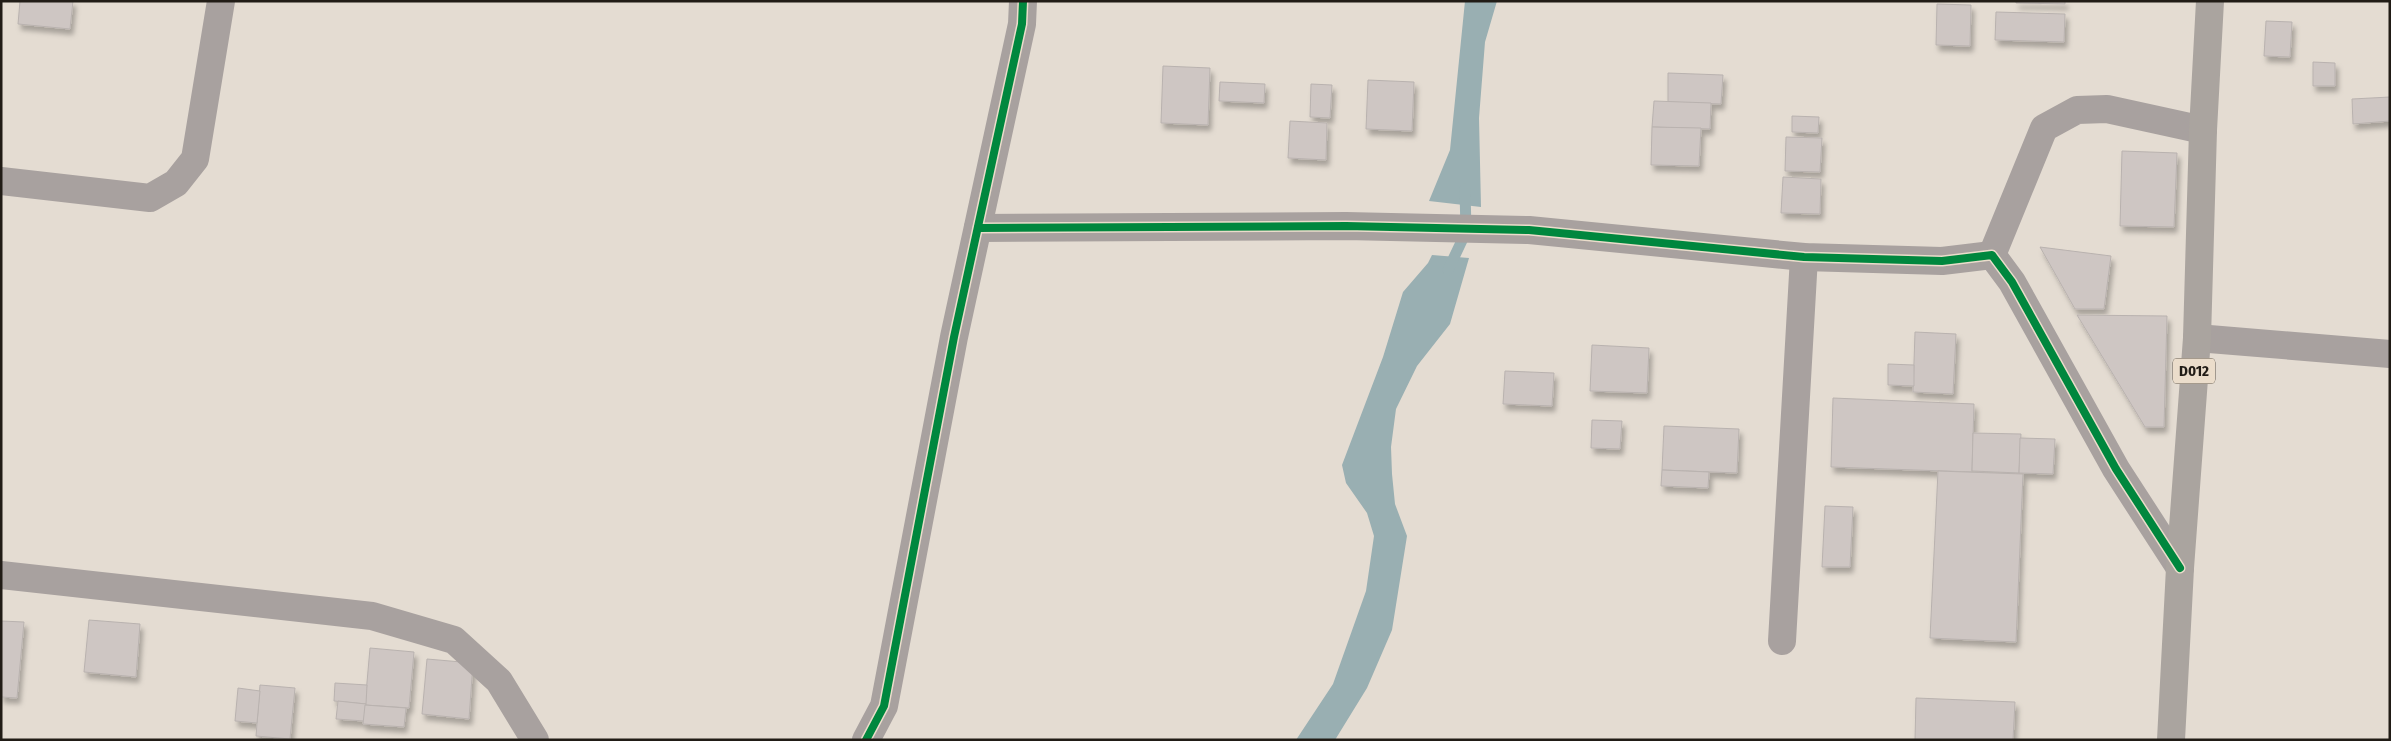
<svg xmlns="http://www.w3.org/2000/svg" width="2391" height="741" viewBox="0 0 2391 741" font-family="'Fira Sans Condensed',sans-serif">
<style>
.water{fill:#99afb2}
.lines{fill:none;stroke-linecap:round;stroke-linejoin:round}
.stream{stroke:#99afb2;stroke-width:11}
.building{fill:#cec6c3;stroke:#b9b2af;filter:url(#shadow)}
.minor{stroke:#a8a19f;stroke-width:28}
.primary{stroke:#aaa49f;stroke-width:28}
.cycleway-casing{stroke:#ebddcb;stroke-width:11}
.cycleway{stroke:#00873e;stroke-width:8}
.labels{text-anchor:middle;stroke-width:4;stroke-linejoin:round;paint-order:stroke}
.shield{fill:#ebddcb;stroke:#5e564c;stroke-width:1}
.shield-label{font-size:15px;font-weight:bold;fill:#211c16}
</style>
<defs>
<filter id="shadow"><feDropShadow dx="3" dy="5.5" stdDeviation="2.5" flood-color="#0004"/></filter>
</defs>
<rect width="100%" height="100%" fill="#e4dcd2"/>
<g class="water">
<polygon points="1465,1 1497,1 1485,42 1479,118 1481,207 1429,201 1450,150"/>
<polygon points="1432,255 1469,258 1450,324 1417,366 1396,409 1391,447 1392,474 1395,504 1407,536 1392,630 1367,688 1335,740 1296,740 1333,684 1366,591 1374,536 1367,513 1346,483 1342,465 1383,357 1403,292 1428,263"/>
</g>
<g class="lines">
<polyline class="stream" points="1448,270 1466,232 1465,189"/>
</g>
<g class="building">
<polygon points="20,1 73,1 70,29 18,24"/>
<polygon points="2016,1 2065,1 2065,4 2016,3"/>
<polygon points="1937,4 1971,5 1970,46 1936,45"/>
<polygon points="1996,12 2065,14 2064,42 1995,40"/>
<polygon points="2266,21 2292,22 2290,57 2264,56"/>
<polygon points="2313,62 2335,63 2335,86 2313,86"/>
<polygon points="1163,66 1210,68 1208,125 1161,123"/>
<polygon points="1668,73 1723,75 1721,104 1668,102"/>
<polygon points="1368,80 1414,82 1412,131 1366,129"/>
<polygon points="1220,82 1265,84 1264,103 1219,101"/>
<polygon points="1311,84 1332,85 1330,118 1310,117"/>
<polygon points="2390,97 2390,121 2353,124 2352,99"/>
<polygon points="1654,101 1711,103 1710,129 1652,127"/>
<polygon points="1792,116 1819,117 1818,133 1792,132"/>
<polygon points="1290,121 1327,123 1326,160 1288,158"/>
<polygon points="1652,127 1701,128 1699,166 1651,165"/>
<polygon points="1786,137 1822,138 1820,172 1785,171"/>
<polygon points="2122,151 2177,153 2174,227 2120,226"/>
<polygon points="1783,177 1821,179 1820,214 1781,213"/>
<polygon points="2040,247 2111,256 2104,309 2075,309"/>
<polygon points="2077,315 2167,316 2164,427 2145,427"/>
<polygon points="1915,332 1956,334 1953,394 1913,392"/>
<polygon points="1592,345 1649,348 1647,393 1590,391"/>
<polygon points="1888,364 1914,365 1914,386 1888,385"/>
<polygon points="1505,371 1554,373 1552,406 1503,404"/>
<polygon points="1833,398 1974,404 1972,472 1831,467"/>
<polygon points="1592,420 1622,421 1620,449 1591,448"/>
<polygon points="1664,426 1739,429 1737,473 1662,470"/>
<polygon points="1973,433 2021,434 2019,473 1972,471"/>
<polygon points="2020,438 2055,439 2053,474 2019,473"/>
<polygon points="1662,470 1709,472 1708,488 1661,486"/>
<polygon points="1938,471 2023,474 2016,642 1930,638"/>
<polygon points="1825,506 1853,507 1850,567 1822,567"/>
<polygon points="89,620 140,624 136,677 84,672"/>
<polygon points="1,621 24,622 17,698 1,697"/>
<polygon points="370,648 414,652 409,708 365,705"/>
<polygon points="427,659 473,663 469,719 422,714"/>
<polygon points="335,683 367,685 366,704 334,701"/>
<polygon points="260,685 295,688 290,739 256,736"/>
<polygon points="238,688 260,691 257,723 235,721"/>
<polygon points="1916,698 2015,702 2013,740 1915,740"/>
<polygon points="338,701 366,704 364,721 336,719"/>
<polygon points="365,705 406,708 404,727 363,724"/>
</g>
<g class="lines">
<g class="minor">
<polyline points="1,181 150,198 176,183 195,159 221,1"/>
<polyline points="978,228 1346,226 1529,230 1804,257 1942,261 1992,255 2012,282 2116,469 2180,568"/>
<polyline points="1992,255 2044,128 2077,110 2107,109 2203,130"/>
<polyline points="2197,338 2390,354"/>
<polyline points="1,575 372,616 454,640 499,681 535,740"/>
<polyline points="1782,641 1804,257"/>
<polyline points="866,740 884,706 954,337 1022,24 1023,1"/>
</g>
<polyline class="primary" points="2171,740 2180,568 2197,338 2203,130 2210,1"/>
<defs>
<g id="cycleway">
<polyline points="978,228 1346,226 1529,230 1804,257 1942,261 1992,255 2012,282 2116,469 2180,568"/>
<polyline points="866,740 884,706 954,337 1022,24 1023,1"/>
</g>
</defs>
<use href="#cycleway" class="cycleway-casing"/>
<use href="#cycleway" class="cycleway"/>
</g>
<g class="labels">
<rect class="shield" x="2173" y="358.5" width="42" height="25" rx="4"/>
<g class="shield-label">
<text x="2194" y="376">D012</text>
</g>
</g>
<rect width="2391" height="741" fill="none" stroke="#211c16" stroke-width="5"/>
</svg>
